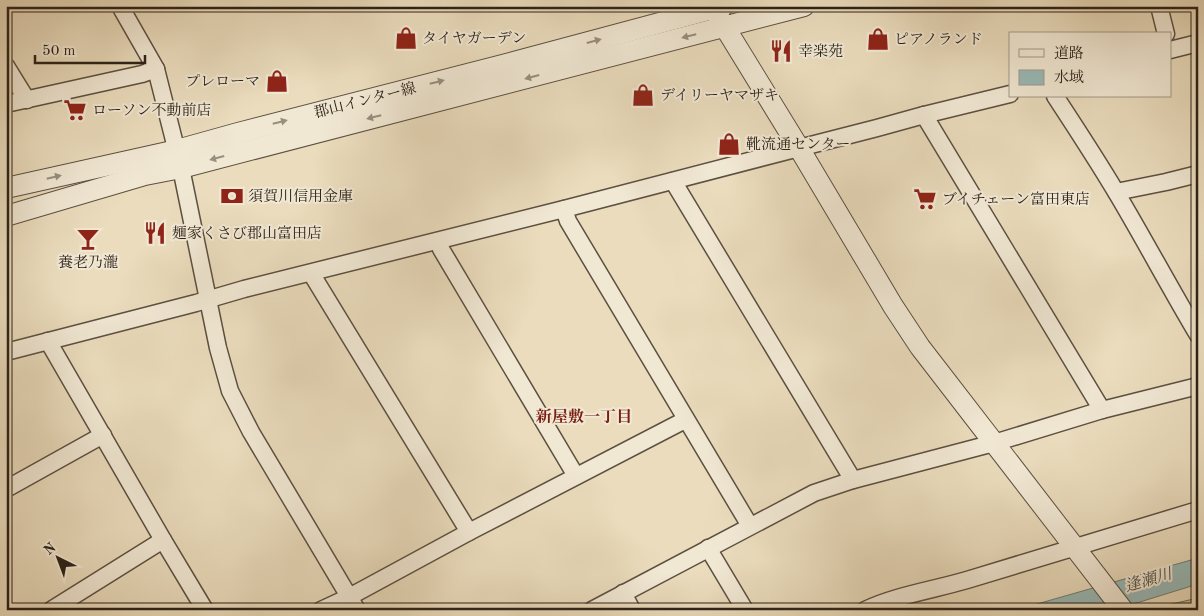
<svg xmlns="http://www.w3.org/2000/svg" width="1204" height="616" viewBox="0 0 1204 616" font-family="'Old Standard TT','Noto Serif JP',serif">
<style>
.green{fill:#b9c08f;stroke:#727154}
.water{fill:#99bab8;stroke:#6d7d78}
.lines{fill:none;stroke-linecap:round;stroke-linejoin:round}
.minor-casing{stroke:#5c5041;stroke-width:19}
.tertiary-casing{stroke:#5c5041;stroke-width:22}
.minor{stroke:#f1e8d4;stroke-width:16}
.tertiary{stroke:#f1e8d4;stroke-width:20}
.oneway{fill:#988f7f}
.labels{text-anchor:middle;stroke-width:4;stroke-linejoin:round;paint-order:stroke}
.poi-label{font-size:15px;fill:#2c2218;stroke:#f1e8d4;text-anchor:start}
.street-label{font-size:15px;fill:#2c2218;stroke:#f1e8d4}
.neighbourhood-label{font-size:16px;font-weight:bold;fill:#7a1f14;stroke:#f1e8d4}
.water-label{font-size:16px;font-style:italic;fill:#4d5048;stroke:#f1e8d4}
</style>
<rect width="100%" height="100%" fill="#eadcbd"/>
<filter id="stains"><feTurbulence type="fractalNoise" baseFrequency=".004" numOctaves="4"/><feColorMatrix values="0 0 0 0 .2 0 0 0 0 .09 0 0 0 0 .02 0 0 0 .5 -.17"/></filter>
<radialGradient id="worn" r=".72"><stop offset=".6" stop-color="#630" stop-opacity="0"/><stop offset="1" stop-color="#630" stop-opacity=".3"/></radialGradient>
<polygon class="green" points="1198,598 1198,610 1150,609"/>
<polygon class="water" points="1198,558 1198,584 1114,610 1016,610"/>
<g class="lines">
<defs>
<g id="minor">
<polyline points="120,6 156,69 181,168 218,348 230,391 251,432 357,610"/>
<polyline points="1159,6 1166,34"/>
<polyline points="1170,50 1198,43"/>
<polyline points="6,66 27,100"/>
<path d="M1055,96c21,32 42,64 61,96 28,47 54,96 82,143"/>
<polyline points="6,104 142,74 156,69"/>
<polyline points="924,115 1102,410"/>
<polyline points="673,181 853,480"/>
<polyline points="1116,192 1166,182 1198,174"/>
<polyline points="564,209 568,221 750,526"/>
<polyline points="438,241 441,249 576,476"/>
<polyline points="311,273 469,532"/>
<polyline points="48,341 163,540 205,610"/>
<polyline points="6,352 196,303 244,289 564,209 799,148 877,128 924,115 1010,94"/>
<polyline points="6,489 103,435"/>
<polyline points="708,548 745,610"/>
<polyline points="623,593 632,610"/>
<polyline points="51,610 163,540"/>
<polyline points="321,610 349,597 469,532 685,420"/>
<polyline points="592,610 814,493 853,480 994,443 1102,410 1198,386"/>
<path d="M865,610c32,-15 68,-20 102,-30 77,-23 154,-46 231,-70"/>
</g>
<g id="tertiary">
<polyline points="718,16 799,148 893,306 920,347 1123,610"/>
<polyline points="6,188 177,150 238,133 514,62 723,6"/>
<polyline points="6,216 145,175 181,168 804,6"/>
</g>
</defs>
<use href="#minor" class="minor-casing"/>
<use href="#tertiary" class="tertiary-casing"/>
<use href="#minor" class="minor"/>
<use href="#tertiary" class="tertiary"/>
</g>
<defs><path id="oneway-solid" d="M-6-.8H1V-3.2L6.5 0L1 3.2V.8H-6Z" transform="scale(1.25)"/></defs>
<g class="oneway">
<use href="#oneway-solid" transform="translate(689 36) rotate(166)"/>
<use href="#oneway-solid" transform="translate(594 41) rotate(-15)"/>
<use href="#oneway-solid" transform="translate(532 77) rotate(165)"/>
<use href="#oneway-solid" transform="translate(437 82) rotate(-14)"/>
<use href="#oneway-solid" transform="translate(374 117) rotate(166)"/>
<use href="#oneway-solid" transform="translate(280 122) rotate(-14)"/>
<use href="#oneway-solid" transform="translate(217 158) rotate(165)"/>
<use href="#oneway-solid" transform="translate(54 177) rotate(-13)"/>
</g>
<defs>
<symbol id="shop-bare" viewBox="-9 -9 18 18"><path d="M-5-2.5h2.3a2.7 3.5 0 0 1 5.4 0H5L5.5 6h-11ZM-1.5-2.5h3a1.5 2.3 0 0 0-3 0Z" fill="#8f2418" stroke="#f1e8d4" stroke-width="2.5" paint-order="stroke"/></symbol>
<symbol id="restaurant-bare" viewBox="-9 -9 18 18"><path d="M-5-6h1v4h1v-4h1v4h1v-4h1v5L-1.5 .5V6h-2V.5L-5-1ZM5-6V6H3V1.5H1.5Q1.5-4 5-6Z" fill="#8f2418" stroke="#f1e8d4" stroke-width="2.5" paint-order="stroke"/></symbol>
<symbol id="supermarket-bare" viewBox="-9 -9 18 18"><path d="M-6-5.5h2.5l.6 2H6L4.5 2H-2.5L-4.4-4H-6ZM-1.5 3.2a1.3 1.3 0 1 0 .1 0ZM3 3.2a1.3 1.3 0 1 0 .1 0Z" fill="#8f2418" stroke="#f1e8d4" stroke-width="2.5" paint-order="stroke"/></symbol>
<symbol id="bank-bare" viewBox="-9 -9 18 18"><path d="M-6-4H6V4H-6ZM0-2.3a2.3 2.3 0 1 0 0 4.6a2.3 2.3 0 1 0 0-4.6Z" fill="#8f2418" stroke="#f1e8d4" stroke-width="2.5" paint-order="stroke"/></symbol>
<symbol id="bar-bare" viewBox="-9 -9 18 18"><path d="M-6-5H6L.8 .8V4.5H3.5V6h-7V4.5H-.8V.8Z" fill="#8f2418" stroke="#f1e8d4" stroke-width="2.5" paint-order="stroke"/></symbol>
</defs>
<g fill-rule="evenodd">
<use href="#shop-bare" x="390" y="22" width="32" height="32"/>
<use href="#shop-bare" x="862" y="23" width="32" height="32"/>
<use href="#restaurant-bare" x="765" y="35" width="32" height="32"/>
<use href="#shop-bare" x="261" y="65" width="32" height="32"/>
<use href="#shop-bare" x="627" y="79" width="32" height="32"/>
<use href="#supermarket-bare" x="59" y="94" width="32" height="32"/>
<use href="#shop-bare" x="713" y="128" width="32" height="32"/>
<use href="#bank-bare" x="216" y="180" width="32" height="32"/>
<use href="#supermarket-bare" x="909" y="183" width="32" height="32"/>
<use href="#restaurant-bare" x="139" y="217" width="32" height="32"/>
<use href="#bar-bare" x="72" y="223" width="32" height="32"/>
</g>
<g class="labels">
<g class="poi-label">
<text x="422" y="43">タイヤガーデン</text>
<text x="894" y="44">ピアノランド</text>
<text x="798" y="56">幸楽苑</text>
<text x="260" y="86" text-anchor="end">プレローマ</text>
<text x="660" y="100">デイリーヤマザキ</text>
<text x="92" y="115">ローソン不動前店</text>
<text x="746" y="149">靴流通センター</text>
<text x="248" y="201">須賀川信用金庫</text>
<text x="942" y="204">ブイチェーン富田東店</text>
<text x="172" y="238">麺家くさび郡山富田店</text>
<text x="88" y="267" text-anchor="middle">養老乃瀧</text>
</g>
<g class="street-label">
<text transform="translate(365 100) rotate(-14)" y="5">郡山インター線</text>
</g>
<g class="neighbourhood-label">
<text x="584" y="422">新屋敷一丁目</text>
</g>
<g class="water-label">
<text transform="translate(1148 579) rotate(-16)" y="6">逢瀬川</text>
</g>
</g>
<rect width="1204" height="616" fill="none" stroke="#eadcbd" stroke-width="25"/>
<rect x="8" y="8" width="1189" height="601" fill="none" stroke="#2c2218" stroke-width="2.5"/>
<rect x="12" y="12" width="1179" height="591" fill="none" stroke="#2c2218"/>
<rect x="1009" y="32" width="162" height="65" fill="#f1e8d4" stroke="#a29989"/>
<rect x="1019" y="49" width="25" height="8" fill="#f1e8d4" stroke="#a29989"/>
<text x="1054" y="58" font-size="15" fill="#2c2218">道路</text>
<rect x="1019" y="70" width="25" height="15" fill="#99bab8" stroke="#a29989"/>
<text x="1054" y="82" font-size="15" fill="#2c2218">水域</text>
<g transform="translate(58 558) rotate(318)" stroke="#f1e8d4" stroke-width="4" paint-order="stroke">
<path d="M0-4L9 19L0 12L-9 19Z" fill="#2c2218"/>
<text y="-8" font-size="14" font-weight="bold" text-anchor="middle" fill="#2c2218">N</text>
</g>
<path d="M35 55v8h110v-8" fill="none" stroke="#2c2218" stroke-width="2.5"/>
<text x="42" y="55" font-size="15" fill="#2c2218" stroke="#f1e8d4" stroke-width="4" paint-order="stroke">50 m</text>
<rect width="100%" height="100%" filter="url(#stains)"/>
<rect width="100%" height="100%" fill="url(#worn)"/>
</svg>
